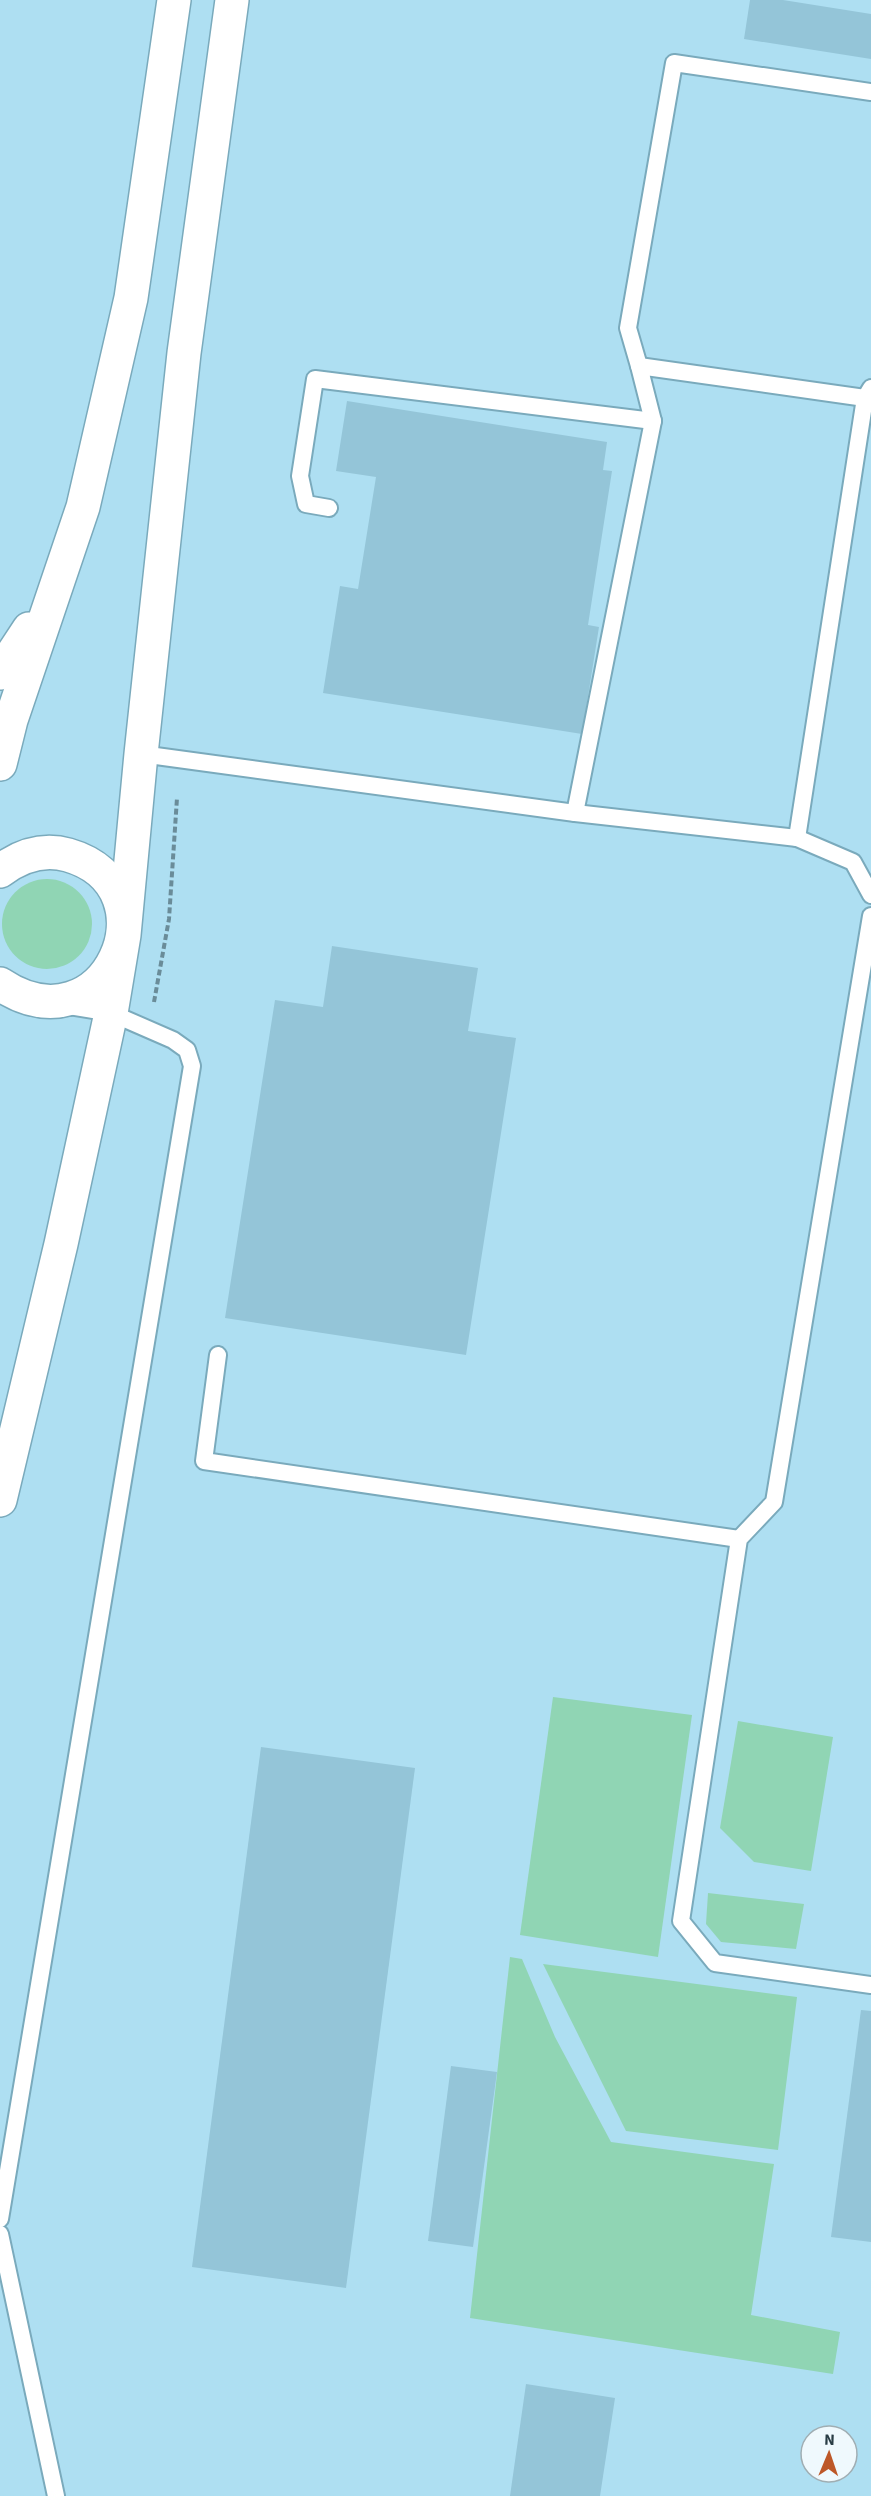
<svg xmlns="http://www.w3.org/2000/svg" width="871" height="2496" viewBox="0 0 871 2496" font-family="'Source Sans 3',sans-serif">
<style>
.green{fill:#90d5b4}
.building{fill:#94c5d8}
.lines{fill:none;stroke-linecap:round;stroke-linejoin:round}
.service-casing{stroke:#7aaabc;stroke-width:20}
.primary-casing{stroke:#7aaabc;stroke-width:36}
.path{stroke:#6a8c99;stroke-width:4;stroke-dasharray:6 3;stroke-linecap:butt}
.service{stroke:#fff;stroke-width:16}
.primary{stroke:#fff;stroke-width:33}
</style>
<rect width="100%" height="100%" fill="#aedff2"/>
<g class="green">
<circle cx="47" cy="924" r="45"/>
<polygon points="553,1697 692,1715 658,1957 520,1935"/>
<polygon points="738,1721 833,1737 811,1871 754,1862 720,1828"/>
<polygon points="708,1893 804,1904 796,1949 721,1942 706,1924"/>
<polygon points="510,1957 522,1959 555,2037 611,2142 774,2164 751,2315 840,2332 833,2374 470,2318"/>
<polygon points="543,1964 797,1997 778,2150 626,2131"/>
</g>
<g class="building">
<polygon points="750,0 783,0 871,14 871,59 744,39"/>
<polygon points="347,401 607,442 603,470 612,471 588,625 599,627 582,734 323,693 340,586 358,589 376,477 336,471"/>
<polygon points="332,946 478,968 468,1031 516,1038 466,1355 225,1318 275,1000 323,1007"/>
<polygon points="261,1747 415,1768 346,2288 192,2267"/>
<polygon points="861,2010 871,2011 871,2242 831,2237"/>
<polygon points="451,2066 497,2072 473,2247 428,2241"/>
<polygon points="526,2384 615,2398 600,2496 510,2496"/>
</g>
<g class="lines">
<defs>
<g id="service">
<polyline points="639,366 628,328 674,63 871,92"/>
<polyline points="329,508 306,504 300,476 315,379 653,421"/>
<polyline points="141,754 575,813 797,838 853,862 871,895"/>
<polyline points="575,813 653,421 639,366 865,398"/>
<polyline points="797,838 865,398 871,388"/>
<polyline points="871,916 774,1502 739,1539 681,1921 715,1963 871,1985"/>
<polyline points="218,1355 204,1461 739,1539"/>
<polyline points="0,2219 192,1066 187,1050 173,1040 111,1013 63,1005"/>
<polyline points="0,2234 56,2496"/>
</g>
<g id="primary">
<polyline points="0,673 29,629"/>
<polyline points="0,764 11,720 83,507 131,298 174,0"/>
<path d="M0,871c20,-15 43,-23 68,-16 111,32 38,200 -68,129"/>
<polyline points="0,1500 61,1244 111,1013 124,935 141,754 184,353 232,0"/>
</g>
</defs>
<use href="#service" class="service-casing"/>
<use href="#primary" class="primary-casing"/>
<polyline class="path" points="154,1002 169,919 177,798"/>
<use href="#service" class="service"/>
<use href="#primary" class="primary"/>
</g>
<g transform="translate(829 2454) rotate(2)"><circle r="28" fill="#eff9fd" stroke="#a0aeb3" stroke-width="1.5"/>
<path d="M0-4.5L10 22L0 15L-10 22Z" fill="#bd5828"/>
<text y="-9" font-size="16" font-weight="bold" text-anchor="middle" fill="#293d45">N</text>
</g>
</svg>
